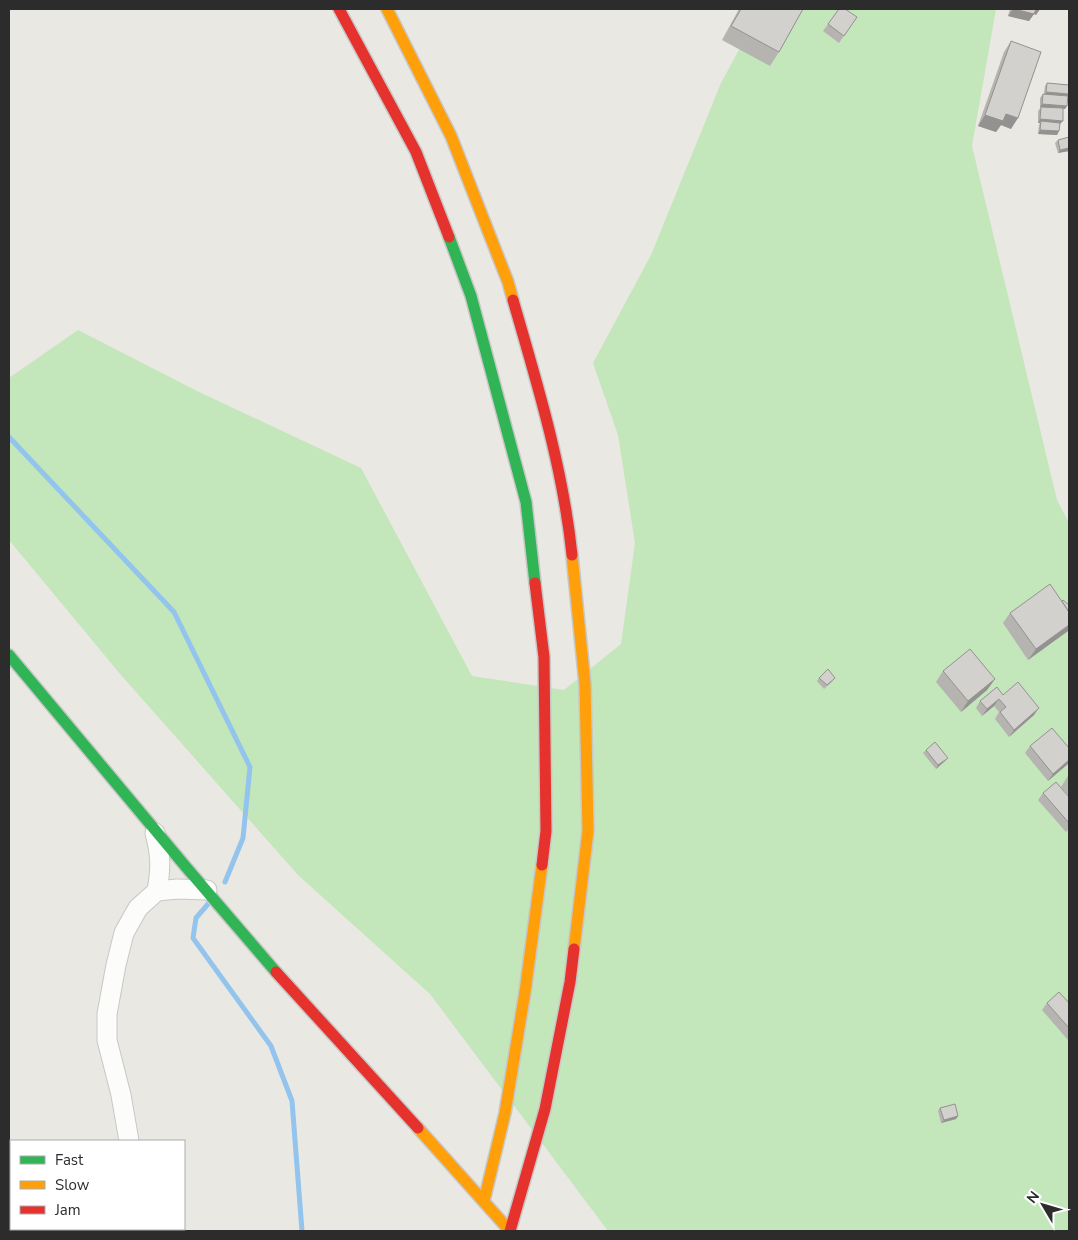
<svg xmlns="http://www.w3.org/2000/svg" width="1078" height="1240" viewBox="0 0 1078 1240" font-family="'Nunito Sans',sans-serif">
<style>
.green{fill:#c3e6ba}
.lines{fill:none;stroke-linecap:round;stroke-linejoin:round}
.stream{stroke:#93c4ed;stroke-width:5}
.street-casing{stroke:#c8c7c7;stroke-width:21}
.fast-casing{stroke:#c8c7c7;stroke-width:14}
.slow-casing{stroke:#c8c7c7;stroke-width:14}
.jam-casing{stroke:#c8c7c7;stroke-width:14}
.street{stroke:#fcfcfb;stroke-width:19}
.fast{stroke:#30b455;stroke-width:11}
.slow{stroke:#ff9f0a;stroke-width:11}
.jam{stroke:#e5322d;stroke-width:11}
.wall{fill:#b5b4b0}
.shaded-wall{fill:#949290}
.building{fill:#d3d1cd;stroke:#949290}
</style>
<rect width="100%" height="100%" fill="#eae8e2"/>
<polygon class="green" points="761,9 996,9 972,146 1057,500 1069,523 1069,1231 608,1231 430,994 298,875 121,675 9,540 9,378 78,330 199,392 361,468 472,676 564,690 621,644 635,543 618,435 593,363 651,255 721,83"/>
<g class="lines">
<g class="stream">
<polyline points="9,437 174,612 250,767 243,838 225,882"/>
<polyline points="208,904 196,918 193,938 271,1046 292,1101 302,1231"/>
</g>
<defs>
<g id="street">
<path d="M155,833c6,23 6,35 2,58"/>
<polyline points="129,1141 121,1095 107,1040 107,1014 116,965 124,933 138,908 157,891 177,889 207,890"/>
<polyline points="141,1231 141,1229"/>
</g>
<g id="fast">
<polyline points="449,237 471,296 526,502 535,583"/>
<polyline points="9,655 186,867 276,972"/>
</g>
<g id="slow">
<polyline points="387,9 451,136 508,282 513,300"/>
<polyline points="572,555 585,684 588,831 574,949"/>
<polyline points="418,1128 510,1231"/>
<polyline points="484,1201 505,1113 525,992 542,865"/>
</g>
<g id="jam">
<polyline points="339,9 416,152 449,237"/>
<path d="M513,300c24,83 50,168 59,255"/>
<polyline points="535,583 544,657 546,831 542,865"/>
<polyline points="276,972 418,1128"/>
<polyline points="510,1231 545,1109 570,982 574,949"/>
</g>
</defs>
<use href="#street" class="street-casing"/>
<use href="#fast" class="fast-casing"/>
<use href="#slow" class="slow-casing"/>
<use href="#jam" class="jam-casing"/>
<use href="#street" class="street"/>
<use href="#fast" class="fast"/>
<use href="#slow" class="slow"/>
<use href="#jam" class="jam"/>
</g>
<g class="wall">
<polygon points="739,9 803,9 779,52 770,66 722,40"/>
<polygon points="839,9 857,17 839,43 823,31"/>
<polygon points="1010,9 1040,9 1036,15 1034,14 1029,21 1008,16"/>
<polygon points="1011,41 1011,129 1001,125 996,132 978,126 1004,52"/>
<polygon points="1047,83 1069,85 1069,96 1068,98 1065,109 1063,109 1060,124 1059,131 1057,135 1038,134 1039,125 1040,123 1038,123 1038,111 1041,107 1040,107 1040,98 1043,94 1044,94 1045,86"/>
<polygon points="1069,137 1069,151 1058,153 1055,143 1058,140"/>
<polygon points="1010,613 1068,631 1028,660 1003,623"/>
<polygon points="943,671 995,679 987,690 961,712 936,682"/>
<polygon points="819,678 833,681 824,689 817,681"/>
<polygon points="1003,695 1034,715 1009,737 995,719 999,712 994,706 982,716 976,708 980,701"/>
<polygon points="1030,746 1069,748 1069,763 1048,781 1025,753"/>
<polygon points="926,750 945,761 936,769 923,753"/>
<polygon points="1068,776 1069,776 1069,796 1061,787"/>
<polygon points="1043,793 1069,797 1069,829 1066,832 1038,800"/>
<polygon points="1047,1003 1069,1003 1069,1039 1068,1040 1042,1010"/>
<polygon points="940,1108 958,1116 956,1119 941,1123 938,1111"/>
</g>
<g class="shaded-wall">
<polygon points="1013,9 1040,9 1036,15 1034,14 1029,21 1008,16"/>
<polygon points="1046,92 1069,94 1069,96 1068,98 1044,96"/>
<polygon points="1042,104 1067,106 1065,109 1040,107"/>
<polygon points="1006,114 1018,118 1011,129 1001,125 996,132 978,126 985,115"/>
<polygon points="1040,119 1063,121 1060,124 1041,121 1040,123 1038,123"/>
<polygon points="1040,130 1059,131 1057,135 1038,134"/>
<polygon points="1069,148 1069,151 1058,153 1060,150"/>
<polygon points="1069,625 1069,629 1068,631 1028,660 1036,649"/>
<polygon points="995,679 987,690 961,712 968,701"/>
<polygon points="999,699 994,706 982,716 987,709"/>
<polygon points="1039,708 1034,715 1009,737 1014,730"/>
<polygon points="948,758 945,761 936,769 938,765"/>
<polygon points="1069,760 1069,763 1048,781 1053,774"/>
<polygon points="958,1116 956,1119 941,1123 944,1120"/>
</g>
<g class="building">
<polygon points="741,9 803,9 779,52 731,26"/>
<polygon points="839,9 845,9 857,17 844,36 828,24"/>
<polygon points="1014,9 1036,9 1034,14"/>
<polygon points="1011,41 1041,52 1018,118 1006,114 1003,121 985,115"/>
<polygon points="1047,83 1069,85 1069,94 1046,92"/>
<polygon points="1043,94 1068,96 1067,106 1042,104"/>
<polygon points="1041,107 1063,108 1063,121 1040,119"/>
<polygon points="1041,121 1060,123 1059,131 1040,130"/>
<polygon points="1069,137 1069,148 1060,150 1058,140"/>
<polygon points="1050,584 1069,612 1069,625 1036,649 1010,613"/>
<polygon points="1063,600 1069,605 1069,612 1062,601"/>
<polygon points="970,649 995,679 968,701 943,671"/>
<polygon points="828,669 835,678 827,685 819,678"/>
<polygon points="1018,682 1039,708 1014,730 1000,712 1006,707 999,699 987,709 980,701 997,687 1003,695"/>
<polygon points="1052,728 1069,748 1069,760 1053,774 1030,746"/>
<polygon points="935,742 948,758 938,765 926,750"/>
<polygon points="1056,782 1069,797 1069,823 1043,793"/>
<polygon points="1059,992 1069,1003 1069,1028 1047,1003"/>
<polygon points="955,1104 958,1116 944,1120 940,1108"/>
</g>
<rect width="1078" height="1240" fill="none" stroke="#2c2c2c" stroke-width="20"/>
<rect x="10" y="1140" width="175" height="90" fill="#ffffff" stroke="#ababab"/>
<rect x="20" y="1156" width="25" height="8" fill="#30b455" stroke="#ababab"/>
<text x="55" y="1165" font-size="15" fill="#2c2c2c">Fast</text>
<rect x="20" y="1181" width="25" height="8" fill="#ff9f0a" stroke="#ababab"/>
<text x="55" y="1190" font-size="15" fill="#2c2c2c">Slow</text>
<rect x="20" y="1206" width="25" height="8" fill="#e5322d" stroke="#ababab"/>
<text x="55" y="1215" font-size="15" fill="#2c2c2c">Jam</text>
<g transform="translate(1043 1205) rotate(308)" stroke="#ffffff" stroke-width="4" paint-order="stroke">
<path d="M0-4L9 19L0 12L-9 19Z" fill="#2c2c2c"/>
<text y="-8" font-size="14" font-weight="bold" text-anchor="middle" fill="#2c2c2c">N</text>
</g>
</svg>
